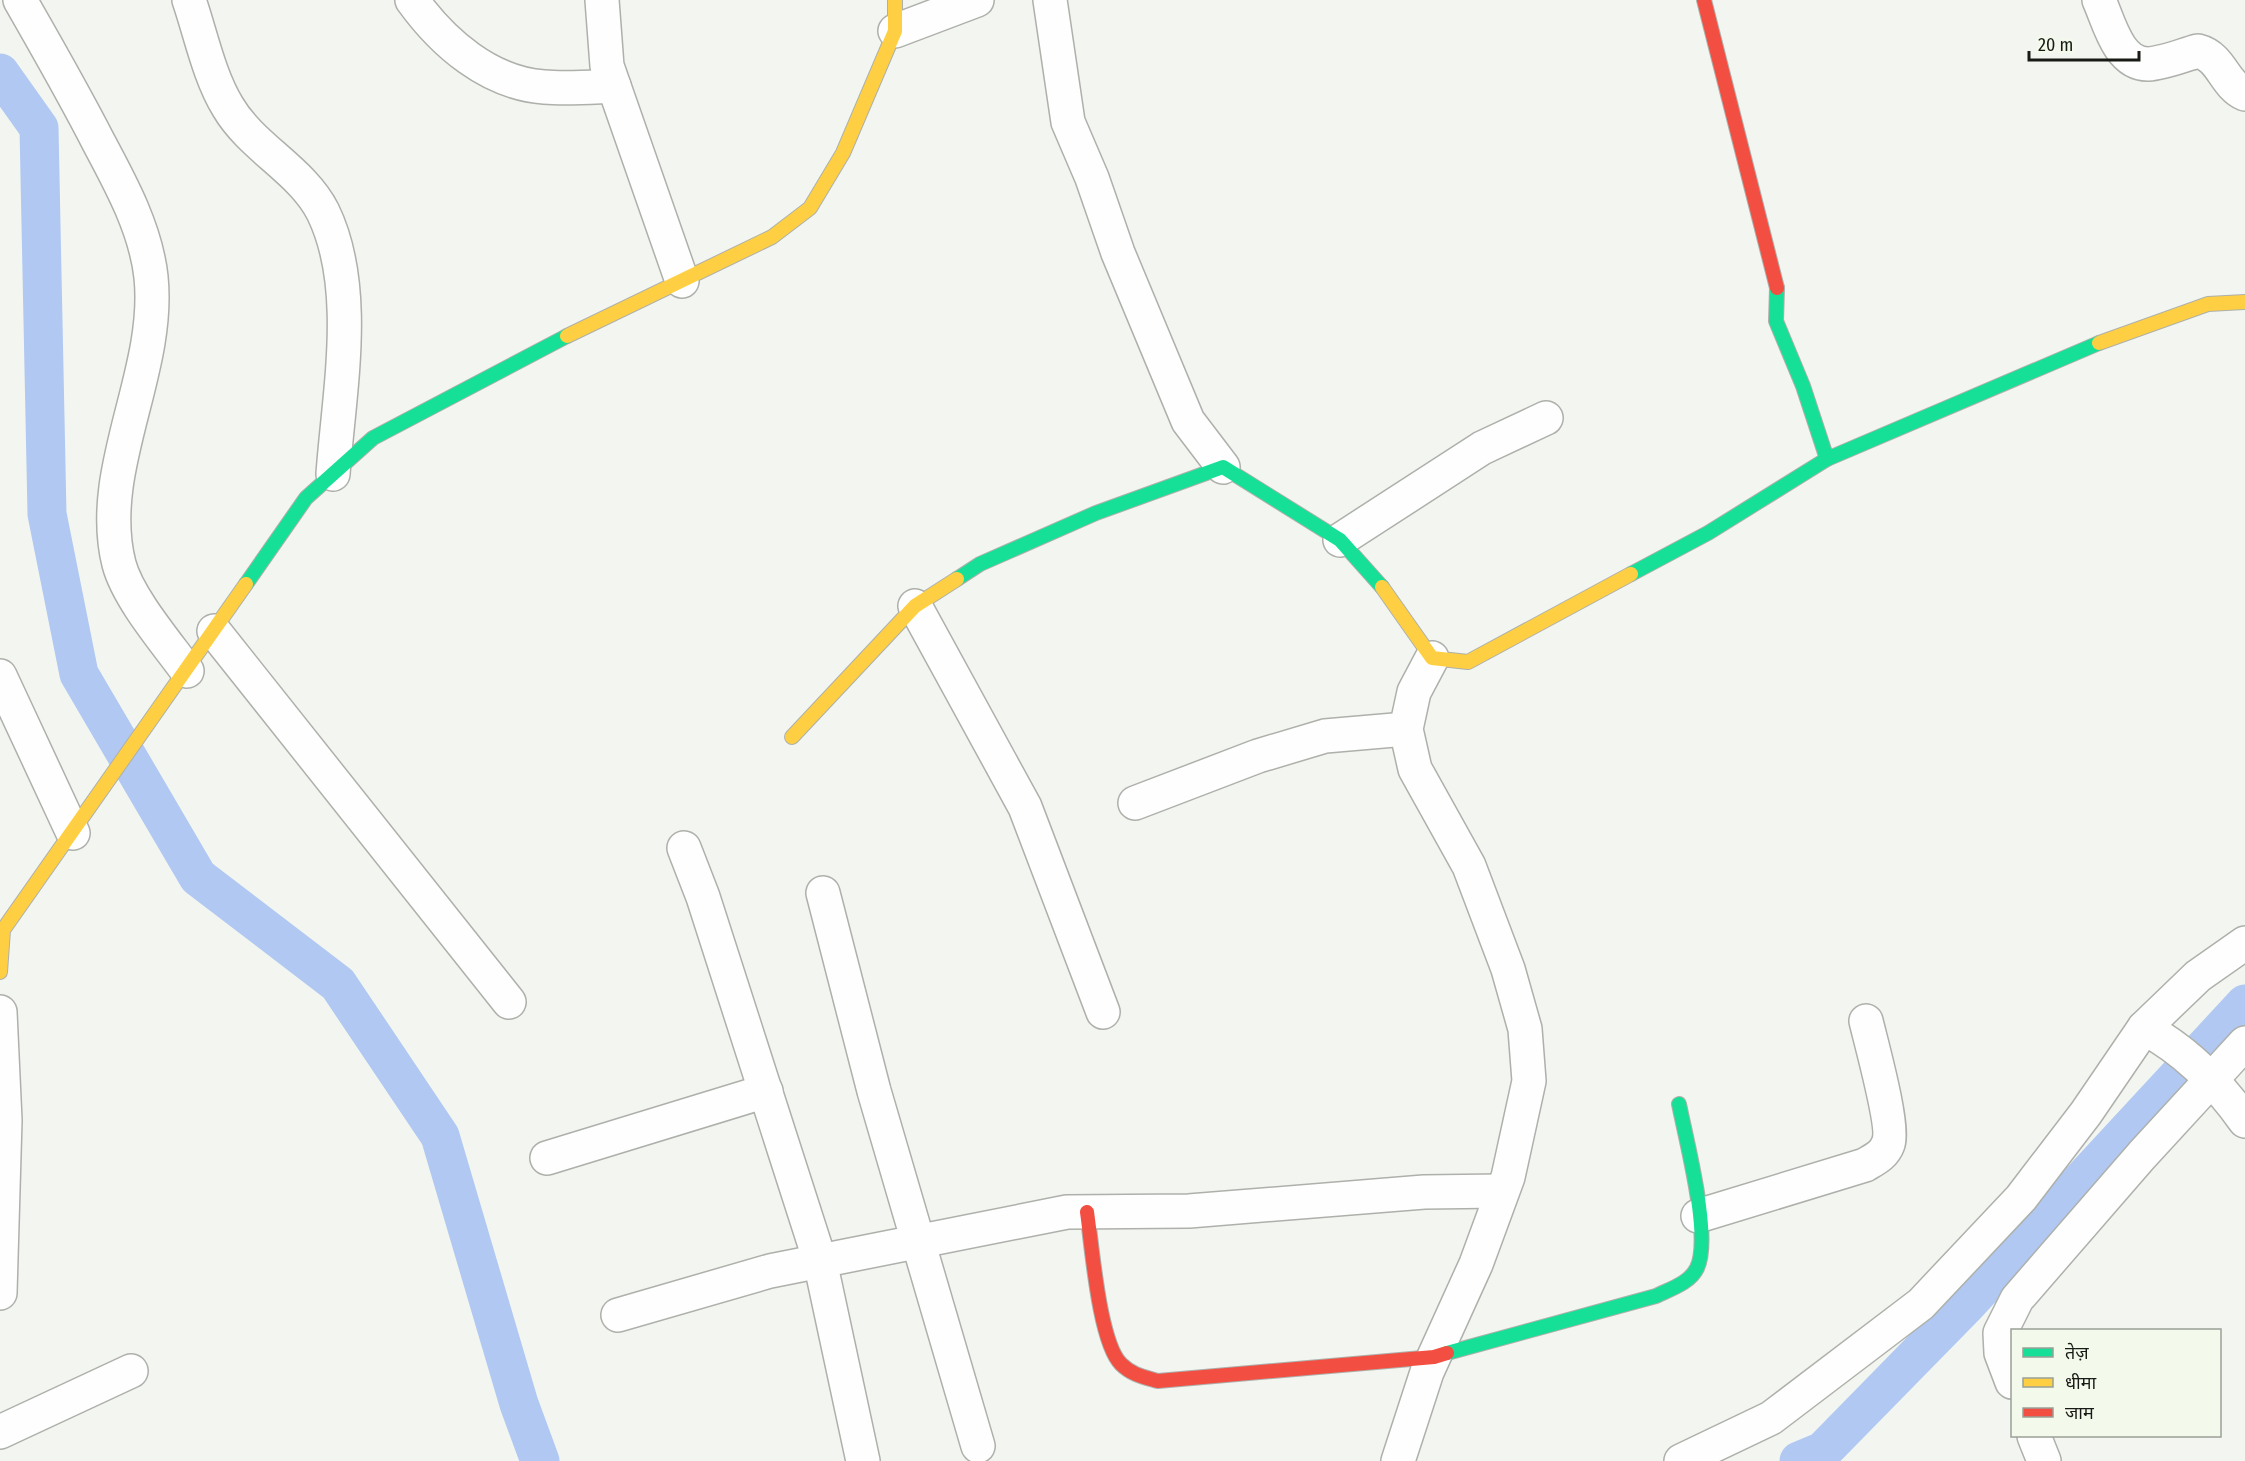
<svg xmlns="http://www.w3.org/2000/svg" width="2245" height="1461" viewBox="0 0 2245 1461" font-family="'Fira Sans Condensed','Noto Sans Devanagari',sans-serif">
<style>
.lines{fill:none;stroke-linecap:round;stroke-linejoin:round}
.canal{stroke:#b0c8f2;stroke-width:39}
.street-casing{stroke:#aeb0ab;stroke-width:36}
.fast-casing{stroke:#aeb0ab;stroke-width:16}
.slow-casing{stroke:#aeb0ab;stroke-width:16}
.jam-casing{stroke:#aeb0ab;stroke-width:16}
.street{stroke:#fdfefd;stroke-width:33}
.fast{stroke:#16e098;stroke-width:14}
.slow{stroke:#ffcf43;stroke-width:14}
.jam{stroke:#f24e42;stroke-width:14}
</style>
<rect width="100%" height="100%" fill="#f3f6f0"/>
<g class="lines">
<g class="canal">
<polyline points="0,73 39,128 47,514 79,674 198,877 338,984 440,1136 519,1404 540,1461"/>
<polyline points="1799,1461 1823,1451 1968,1303 2245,1004"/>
</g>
<defs>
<g id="street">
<path d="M20,0c27,47 54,94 79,143 22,41 47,87 52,134 10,96 -56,193 -32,287 9,34 47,78 68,107"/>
<path d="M189,0c12,35 20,76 39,107 24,41 74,63 95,105 37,76 16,179 10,262"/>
<path d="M412,0c31,43 77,83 132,87 23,2 47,0 70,-1"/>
<polyline points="602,0 607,66 682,281"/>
<polyline points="1050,0 1068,122 1092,178 1118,253 1188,421 1223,467"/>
<path d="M2099,0c10,22 19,64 49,64 16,-1 35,-9 50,-13 24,6 26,34 47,43"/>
<polyline points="895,31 977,0"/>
<polyline points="1340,540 1482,448 1546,418"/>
<polyline points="915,606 1025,807 1103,1012"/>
<polyline points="214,631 509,1002"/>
<polyline points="0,676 73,833"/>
<polyline points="1135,803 1258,756 1325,736 1406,729"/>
<polyline points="684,848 703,897 820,1261 863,1461"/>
<polyline points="823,893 874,1091 978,1446"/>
<polyline points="0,1012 5,1120 0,1293"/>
<path d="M2144,1028c41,22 74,55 101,93"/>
<polyline points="547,1158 766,1091"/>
<path d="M1698,1216l167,-51c10,-6 19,-10 23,-21 7,-16 -17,-102 -22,-123"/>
<polyline points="618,1315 770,1271 1067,1212 1189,1211 1424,1192 1502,1191"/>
<polyline points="2012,1382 2001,1353 2000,1333 2017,1299 2142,1155 2245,1043"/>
<polyline points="0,1432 131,1371"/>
<polyline points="2034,1436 2044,1461"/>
<polyline points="1398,1461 1427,1372 1476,1264 1508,1177 1529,1081 1525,1029 1508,969 1469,866 1415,769 1406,729 1414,692 1432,658"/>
<polyline points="1681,1461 1771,1418 1921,1304 2021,1198 2086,1113 2144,1028 2198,976 2245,943"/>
</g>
<g id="fast">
<polyline points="1777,288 1776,321 1803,386 1827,459 2099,343"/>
<polyline points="1631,574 1708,533 1827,459"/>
<polyline points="957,579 980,564 1096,513 1223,467 1340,540 1382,587"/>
<polyline points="246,584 306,498 373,438 567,336"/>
<path d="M1447,1353l209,-57c14,-7 34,-13 41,-28 15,-31 -11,-128 -18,-164"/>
</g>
<g id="slow">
<polyline points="567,336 772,237 810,208 843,153 895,31 895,0"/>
<polyline points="2099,343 2208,304 2245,302"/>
<polyline points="1382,587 1432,658 1468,662 1631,574"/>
<polyline points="792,737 915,606 957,579"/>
<polyline points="0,972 3,930 246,584"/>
</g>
<g id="jam">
<polyline points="1704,0 1777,288"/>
<path d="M1087,1212c5,34 12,130 34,152 11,11 23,13 37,17l276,-24 13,-4"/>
</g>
</defs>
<use href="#street" class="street-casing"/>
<use href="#fast" class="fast-casing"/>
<use href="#slow" class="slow-casing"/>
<use href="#jam" class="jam-casing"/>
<use href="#street" class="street"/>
<use href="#fast" class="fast"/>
<use href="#slow" class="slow"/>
<use href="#jam" class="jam"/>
</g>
<rect x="2011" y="1329" width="210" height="108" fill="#f3faec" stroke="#9ba096" stroke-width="1.5"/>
<rect x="2023" y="1348" width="30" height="9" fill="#16e098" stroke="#9ba096" stroke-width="1.5"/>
<text x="2065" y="1359" font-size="18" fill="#181a15">तेज़</text>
<rect x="2023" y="1378" width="30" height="9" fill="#ffcf43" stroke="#9ba096" stroke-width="1.5"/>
<text x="2065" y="1389" font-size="18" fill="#181a15">धीमा</text>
<rect x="2023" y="1408" width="30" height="9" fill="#f24e42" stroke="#9ba096" stroke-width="1.5"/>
<text x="2065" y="1419" font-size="18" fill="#181a15">जाम</text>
<path d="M2029 51v9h110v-9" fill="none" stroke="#181a15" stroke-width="3"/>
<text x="2038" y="51" font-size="18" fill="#181a15" stroke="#f3faec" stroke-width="4.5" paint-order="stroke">20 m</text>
</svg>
